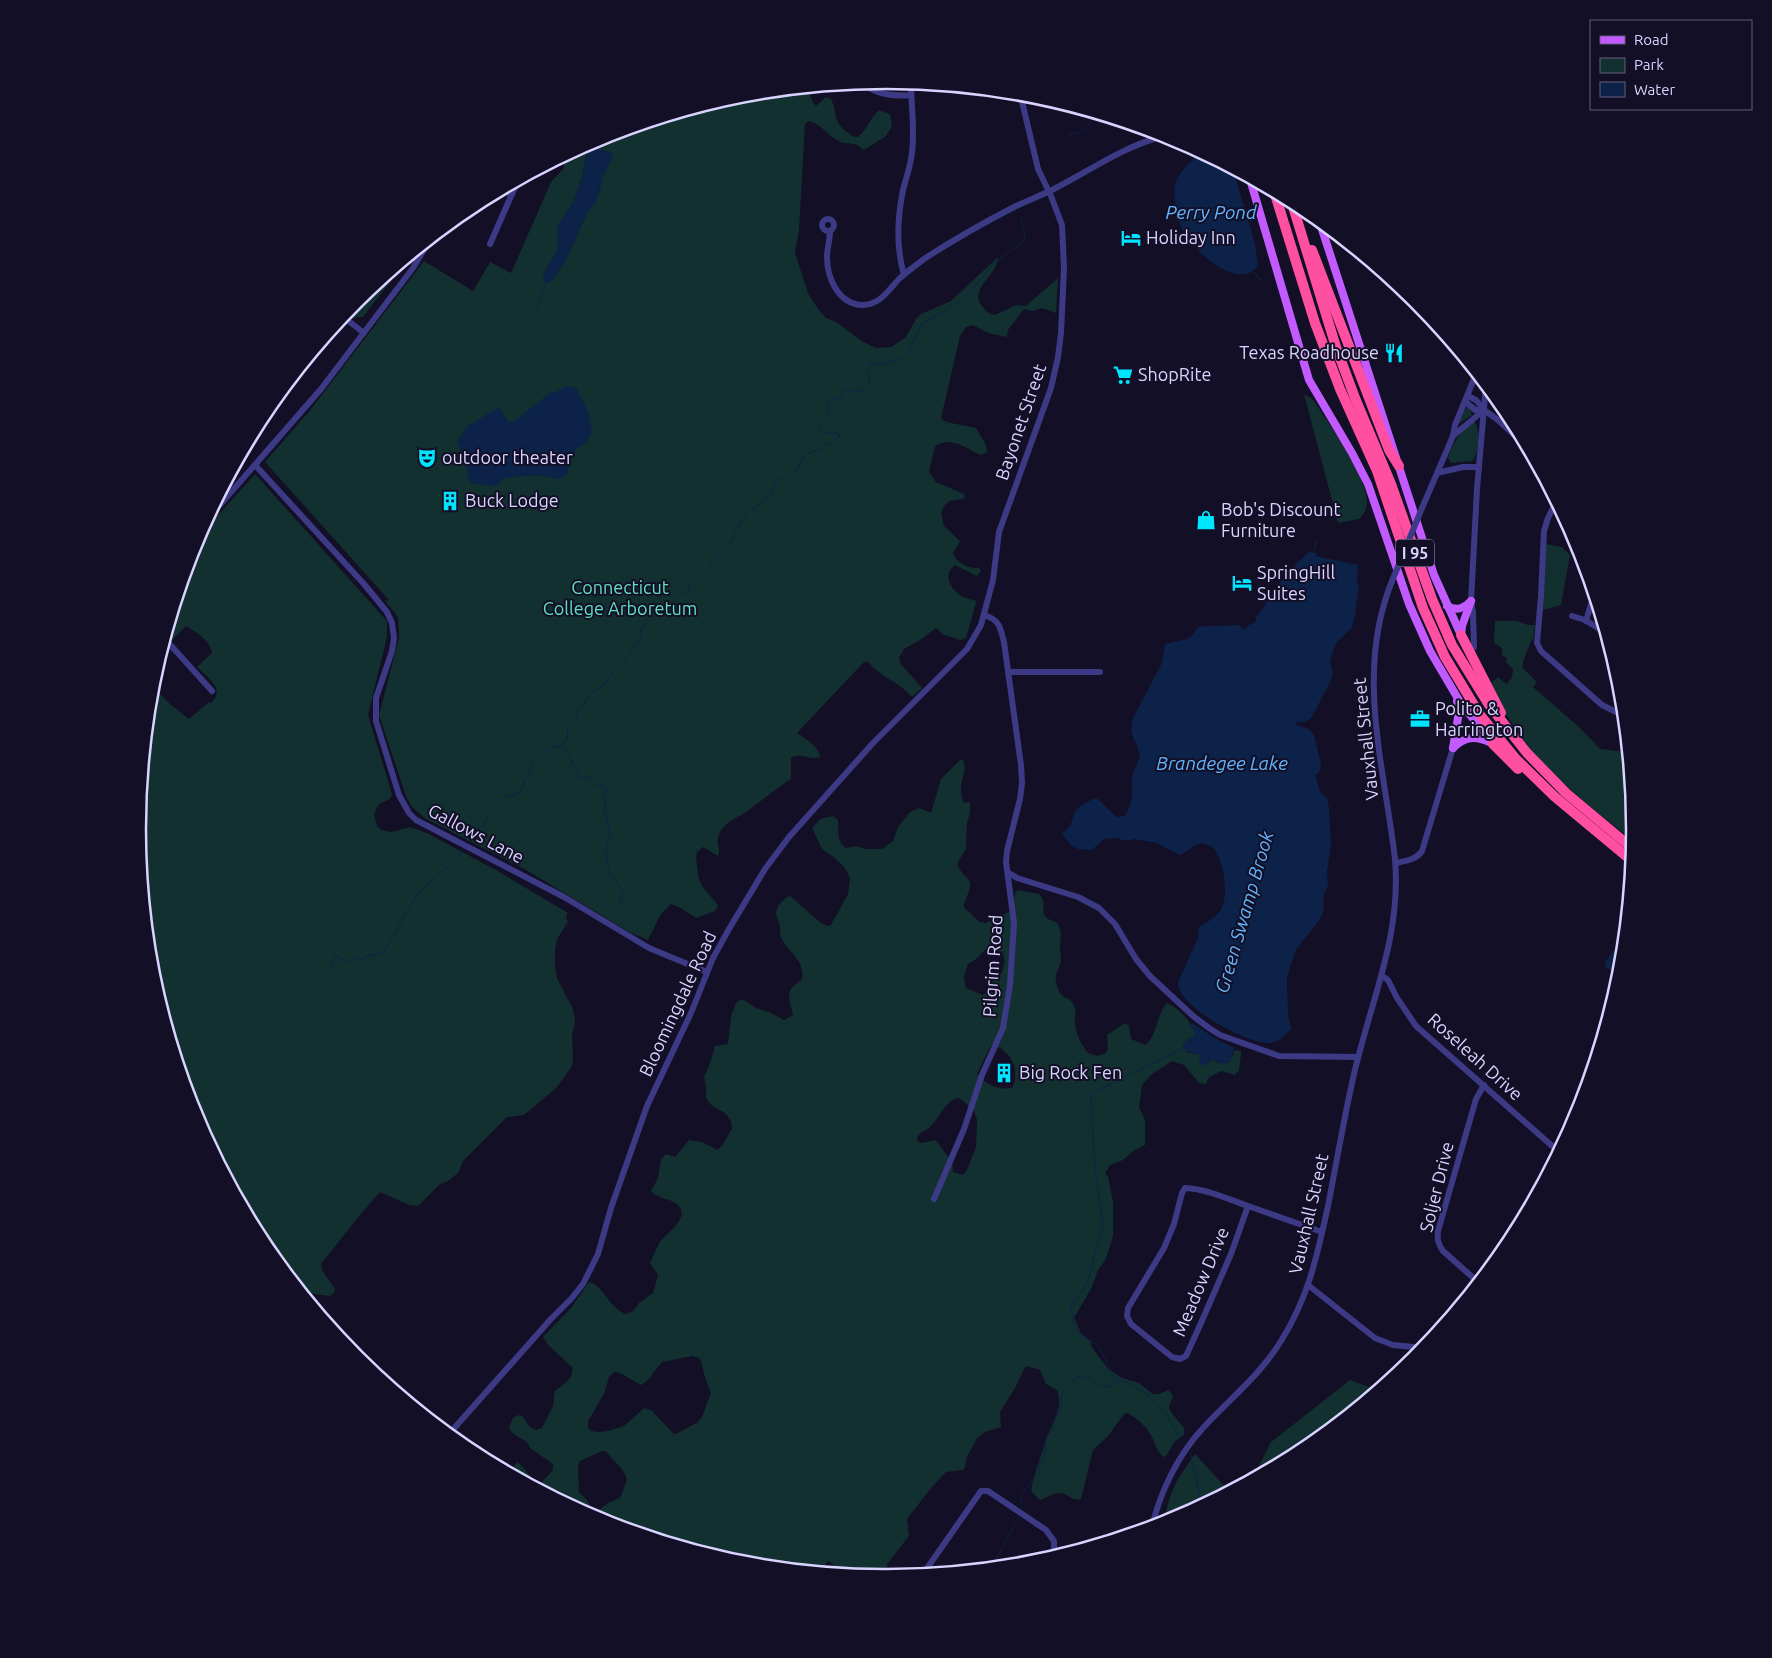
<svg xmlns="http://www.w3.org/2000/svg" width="1772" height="1658" viewBox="0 0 1772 1658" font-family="Ubuntu,sans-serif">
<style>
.green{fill:#12302f;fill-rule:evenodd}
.water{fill:#0c2248}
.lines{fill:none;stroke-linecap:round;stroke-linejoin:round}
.stream{stroke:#0c2248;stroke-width:1}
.minor{stroke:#3d3a85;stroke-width:6}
.major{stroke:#c25bff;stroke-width:8}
.highway{stroke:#ff4fa3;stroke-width:10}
.minor-bridge{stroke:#3d3a85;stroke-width:6}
.labels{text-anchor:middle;stroke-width:4;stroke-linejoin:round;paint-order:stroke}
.shield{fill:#130f26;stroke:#9e99be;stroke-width:1}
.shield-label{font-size:16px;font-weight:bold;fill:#d9d4ff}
.poi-label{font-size:18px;fill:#d9d4ff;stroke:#130f26;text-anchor:start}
.street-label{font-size:18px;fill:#d9d4ff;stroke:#130f26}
.park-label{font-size:18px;fill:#5fe0c0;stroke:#130f26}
.water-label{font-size:19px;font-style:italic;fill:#62b6ff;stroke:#130f26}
.rim{fill:none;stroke:#d9d4ff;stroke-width:2.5}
</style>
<rect width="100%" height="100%" fill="#130f26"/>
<g class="green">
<path d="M808,88l4,13 4,5 10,-9 5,2c7,14 1,22 16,33 4,3 6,5 11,5 10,-8 12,-19 21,-27l11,4 2,12 -6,10 -22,14c-13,-11 -13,-3 -25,-9 -12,-5 -17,-17 -30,-20l-4,3 -6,106 -4,23 13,40 10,16 8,9 10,4 27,20 13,6 15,-1 15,-10 10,-18 5,-5 30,-13 47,-44c1,17 -30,32 -16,49 3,5 7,8 13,9l21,-10 10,1 32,-28 -2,35 -14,-5 -10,3 -8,-2 -16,21 -1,7 -19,-4 -15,-8 -7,2 -6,9 -19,82 5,4 30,6 10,17 1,7 -6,3c-15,-6 -29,-20 -46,-9l-6,26 7,10 28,12 1,3 -2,2 -14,2 -5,5 -3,7 3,13 16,15 -7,12c3,10 16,16 26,15l2,3 -4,5 -22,-11c-12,9 -6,22 5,30 4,3 11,4 16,6v2l-10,35 -5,2 -17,-5 -8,-7 -16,12 -16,9 -5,9 2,6 21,24 -10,9c-9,-11 -21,-16 -33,-25 -5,-3 -8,-8 -13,-11l-3,2 -66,70c8,6 22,13 23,24 -10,4 -20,-5 -29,1v21c-14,9 -27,20 -41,30 -11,9 -27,12 -32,28 -2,7 3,12 0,19l-15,-9 -6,5 -1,6 3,22 3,6 16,19 -3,6 -19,7 -15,-10 -10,-4 -10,10 -13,26 -17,-7 -105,-63 -100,-51 -14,-12 -6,-11 -27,-81 20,-77 -1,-21 -13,-16 4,-1 -124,-138 46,-53 113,-148 49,30 17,-29 21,11 40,-91 13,-14v-4l-4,-6 40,-21 140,-43zM591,148l18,4 -2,14 -6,14 -1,11 -14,24 -19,42 -12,20 -12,-1 14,-25v-24l15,-23 4,-9 7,-21 3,-19z"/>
<polygon points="409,257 363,317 356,317 352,319 345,313 357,299"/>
<path d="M1304,394l7,4 5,6c14,21 51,74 51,98 0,7 -3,12 -8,17l-21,4z"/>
<polygon points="1467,406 1469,406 1472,415 1458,424"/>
<path d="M1474,421c7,8 5,33 -2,40l-21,2 -3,-6c7,-18 12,-24 26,-36z"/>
<path d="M255,474l132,147v16l-19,78 24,79 -2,5 -11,5 -5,10 3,12 4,4 10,2 19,-5 17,6 67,36 74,44 -2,4 2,5 -11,17 -2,12v15l2,12 16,31 1,6 1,7 -3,13 1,28 -3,6 -13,18 -28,24 -6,4 -16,2 -44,44 -5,12 -10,8 -8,3 -22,22 -9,-1 -29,-13 -20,23 -39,49 1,6 13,19 -1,4 -4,3 -17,-2 -9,1 -41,-50 -69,-130 -43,-140 -14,-146 14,-144 19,19 19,15 20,-17 2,1c15,-14 -3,-25 -14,-36l15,-14c-1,-12 -16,-21 -26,-27l-14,14 -6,-6 2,-7 8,-8 -3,-7 21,-70z"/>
<polygon points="1546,544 1562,547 1570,555 1561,605 1543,610"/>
<path d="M1495,621h22l11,4h7l-2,15 -2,1 -8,21v6l14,14 -4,5 46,40 21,22 27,3 -2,11 4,5 6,61 -1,12c-37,-29 -76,-58 -106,-95 -15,-19 -27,-39 -39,-61l9,-8 8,7 6,-6 1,-9 -7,-7 1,-4 -5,-3v-7l-8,-5z"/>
<path d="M960,760h3c6,15 -8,23 1,43l6,-1v11l-3,10 -1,26 -9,15c10,22 20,9 7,40v3l15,15 7,1 25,-12 3,-6 1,-13 3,-2 21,4c12,12 -6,21 17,28 7,8 4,17 4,26 0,4 1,8 1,12 -1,8 -7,13 -5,22 4,20 12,12 18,23 3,8 0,13 1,20 1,9 7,21 13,28l10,3 8,-3 2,-5 -1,-13 18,-12 4,3 2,13 14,6c13,-10 11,-30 22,-42 13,6 25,19 29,33l-8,3 -5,7 4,6 14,3 -2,8 7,1 7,-5 6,4 14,-7 1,-6 7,1v2l-2,17 -4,5 -14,-4 -12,6 -3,7 -7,-1 -15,-18 -12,-4 -20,13 -10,11 -3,22 6,13v25l-12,6 -10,9 -13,5 -5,9 3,2 5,26v34l-7,23 -8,11 -7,19 -17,29 7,15 10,9v4l17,23 14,9 17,5 14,11h6l9,-4c9,6 2,10 1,18l4,7 11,13v7l-9,6 -9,15 -3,1c-6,-6 -7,-11 -10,-18 -5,-11 -15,-20 -25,-26l-4,1 -16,22 -15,14 -12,49c-9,3 -13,-6 -22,-6 -7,0 -12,5 -19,7l-9,-9c3,-17 11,-39 17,-56 6,-16 15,-27 9,-45l-11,-6 -6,-14 -13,-4 -3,3 -9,19 -15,24 1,15 -16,5 -8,6 -10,19 -2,10 -2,3 -17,2 -15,16 -24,31 2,17 -22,28 1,14h-2l-39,-4 -19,-13 -8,11 -80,-8 -141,-43 -89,-48 7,-11c9,6 13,17 23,22l13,-14v-6l-23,-16 -3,-6 -12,-7 -5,-5 -1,-3 4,-9 6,-3 3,1 8,11 6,3 6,-2 11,-22 2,-15c8,-7 19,-11 17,-24l-23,-21 -6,-9 28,-29 18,-26c13,2 22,28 37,32l7,-3 6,-8 14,-10 5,-18 -8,-12c1,-3 8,-18 10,-21 6,-9 29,-22 19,-36 -7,-8 -20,-6 -28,-15l7,-13 3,-19 5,-5 9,3 14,-17 13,2 15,8 5,-4 10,-18 -1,-7 -6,-8 -13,-7 -6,-8v-11l-2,-10 6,-14 5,-17 13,-2 3,-28 5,-13 6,-4 14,9 13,4 15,8 9,-5c-1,-8 -6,-16 -3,-24 2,-5 9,-8 12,-12 3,-21 -16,-28 -21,-42 -2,-3 0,-7 -1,-11 -1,-4 -3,-8 -4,-12 0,-7 7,-16 14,-18l31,27 6,3 4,-1 17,-31 2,-16 -5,-10 -10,-10 -13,-9 -10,-21 8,-9 13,-3 5,4c1,10 -2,21 8,28l10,-2 9,3h17l11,-8 5,-14 12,-15 9,-4 12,5 10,-34zM986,949l16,3c4,6 2,13 0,21l-7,4 -9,16 -3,2 -17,-7 -2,-11 4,-13 7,-4zM993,1044c18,8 28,25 19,44 -15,2 -25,-3 -35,-14l13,-27zM958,1098l3,1 13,12 3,9 -1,27 -9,23 -4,5 -10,-3 -1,-12c-8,-6 -10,-14 -17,-20l-13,3 -4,-1 -1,-3c2,-8 7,-7 12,-11 10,-8 16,-28 29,-30zM692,1356l7,2 2,3 3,13 7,20c-5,8 -6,21 -13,28l-20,11 -4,1 -23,-24 -7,-2 -20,18 -16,5 -10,1 -7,-1 -3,-3v-7l16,-27 5,-17 5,-5h4l23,13 6,-4 15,-19zM602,1451l5,1c6,10 18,16 20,28l-7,18 -10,4 -14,10h-3l-6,-12 -8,-8 -1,-27 2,-4z"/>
<polygon points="1350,1380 1377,1390 1302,1452 1253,1478 1271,1442"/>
<path d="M1195,1454l34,37 -57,30 -8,3c4,-31 13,-45 31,-70z"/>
</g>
<g class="water">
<polygon points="591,148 609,152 613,156 603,176 597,200 586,215 567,257 555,277 551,282 546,283 544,280 543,276 557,251 557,227 572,204 576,195 583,174 586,155"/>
<path d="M1201,152l32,17 22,75 3,22c-21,27 -68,-18 -77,-39 -4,-9 -8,-33 -6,-42 3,-13 16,-24 26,-33z"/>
<path d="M566,386l7,1 4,2c6,12 20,37 12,50 -4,7 -11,7 -15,14l-8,23 -7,3 -21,-4 -27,2 -7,2 -8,7 -25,-3 -3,-6 -2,-14 -6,-7v-8l-3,-6 10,-15 30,-19 3,1 8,12 5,1 37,-29 8,-2z"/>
<path d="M1309,552l7,1v3l42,9 -1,17 2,3 -5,36 -3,8 -14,13 -3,6 -4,14 3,10 -2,8 -19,37 -6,5h-10l1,3 12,4 5,6 7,29 -2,9 -4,2 5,17 7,6 2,10 2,38 -4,26 1,14 -4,8 -1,10 1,5 -2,6 -4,7 -21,26 -7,19 -3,13 1,35 3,14c-6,6 -12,14 -22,14 -22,1 -93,-37 -91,-61l20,-44 1,-11c8,-5 18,-10 23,-19 7,-15 2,-69 -23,-64 -6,1 -13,9 -20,11l-22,-12 -23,-4 -6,2 -13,-3 -11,1 -12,11 -14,-1 -8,-5 -8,-10 8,-8 5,-14 5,-6 13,-7h5l18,18 9,-1c4,-8 8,-18 7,-27 0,-5 -1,-10 1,-15 2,-8 8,-14 6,-22 -3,-16 -11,-13 -6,-34l29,-55 3,-19 22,-5 5,-3 6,-9c14,-2 28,-1 42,-2l2,4h3l4,-4 6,-3 2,-6 20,-28 8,-14z"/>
<polygon points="1622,940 1624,942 1620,978 1606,967 1605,962"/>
<polygon points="1192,1023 1218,1040 1234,1048 1230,1062 1222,1064 1213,1059 1202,1066 1199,1063 1201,1055 1186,1051 1183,1046 1188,1039 1196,1036 1194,1031 1190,1027"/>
</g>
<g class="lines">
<g class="stream">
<path d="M1069,135c20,-5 16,-8 29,-21"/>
<polyline points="595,139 596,149"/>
<polyline points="1184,146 1187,151"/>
<polyline points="1253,272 1261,280"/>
<path d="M537,308c1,-9 7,-17 9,-25"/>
<polyline points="1313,553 1317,540"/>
<path d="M562,745v2l7,8 9,20 5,3 7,-1 6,7 10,4 1,3 -4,6 3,8 -2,5 3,6 -1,6 3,2 -1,10 3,2c-8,13 -5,30 2,43h3l1,5 7,8 -3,7 1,2 -3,3"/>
<path d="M470,838l5,-8 7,-3 4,-6 2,-8 16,-16 13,-3 5,-4 3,-11 5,-5 3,-15 5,2 12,-14h8l9,-7 1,-14 8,-8 2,-8 6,-5 2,-5 9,-10 9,-5 11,-15 3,-2 22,-29 2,-5 -2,-4 20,-19 15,-9 2,-5 7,-5 5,-1v-4l2,-3 16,-14 11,-14 10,-10 17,-31 21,-16c8,-3 7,-10 9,-17l21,-11 6,-12 10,-8 9,-1 2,-4c6,-4 14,-5 17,-12l-7,-2 -5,1 -8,-5 -1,-4c3,-5 7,-6 10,-11l-1,-9 3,-7 9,4 3,-11 5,-1 4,3 9,-1 9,-8 -2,-13 2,-5c11,-1 26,-2 35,-9 5,-4 14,-26 16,-32l38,-22 16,-15 19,-24 29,-21 2,-6 -4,-19"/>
<path d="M327,970l6,-5 1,-8 2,-1 14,6 8,-4 3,2c9,-8 14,-3 23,-9l34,-58 36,-32 9,-11"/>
<path d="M1116,1379c31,7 51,33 64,60"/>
<polyline points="1190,1452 1202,1505"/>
<polyline points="1020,1505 1022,1493 1039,1473 1039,1464 1045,1454 1046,1439 1053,1427 1061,1405 1061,1396 1064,1389 1075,1379 1082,1375 1103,1387 1110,1386 1115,1379 1098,1345 1080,1335 1073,1323 1071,1306 1087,1284 1103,1224 1095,1170 1091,1094 1183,1048"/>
<polyline points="995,1567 995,1562 1018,1518"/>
</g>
<g class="minor">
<path d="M861,82c13,12 33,15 50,13"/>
<polyline points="501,190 512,194 518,181"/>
<circle cx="828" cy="225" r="6"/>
<path d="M830,231c0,9 -3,17 -3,26 0,21 11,46 34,48 19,1 28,-16 39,-27 8,-7 16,-13 24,-19 29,-19 61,-37 92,-53 13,-6 26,-11 38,-17 35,-18 67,-41 106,-52"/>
<polyline points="490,244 512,194"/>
<path d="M904,275c-8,-28 -7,-56 -1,-85 3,-12 8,-25 9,-38 3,-23 -1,-46 -1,-70"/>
<polyline points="342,316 364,333"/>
<polyline points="1468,396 1476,400 1484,410 1498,420 1527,447"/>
<polyline points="1466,402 1475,410 1484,410"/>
<polyline points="1453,436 1484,410"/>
<polyline points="255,465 364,584 387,612 392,623 394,638 392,651 376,698 376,721 399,795 409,813 416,820 564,897 649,948 707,972"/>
<polyline points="1437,473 1463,467 1479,467"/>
<polyline points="1556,502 1548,518 1544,531 1541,596 1537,643 1541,651 1602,705 1624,716"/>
<polyline points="1422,508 1453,436 1455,425 1474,379 1478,375"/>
<polyline points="205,522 321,389 413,268 431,238"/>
<polyline points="1572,616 1585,620 1606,633"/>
<polyline points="1586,621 1594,594"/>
<polyline points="165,639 212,691"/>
<polyline points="1474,647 1473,613 1471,601 1477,489 1486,385"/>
<polyline points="1009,672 1100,672"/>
<path d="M1396,863c10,-2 20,-3 26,-12l31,-103"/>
<polyline points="1009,873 1017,878 1078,897 1099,908 1115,924 1136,959 1150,976 1193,1016 1209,1028 1220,1035 1279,1056 1358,1057"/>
<polyline points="1382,976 1388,980 1397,998 1416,1026 1559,1152"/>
<path d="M1185,1188c22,1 43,11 63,18l-17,48 -30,69 -15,33 -6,3 -8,-2 -41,-33 -4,-8 1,-8 36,-60 10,-24 8,-31z"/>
<path d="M934,1199l30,-70 18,-54 21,-47 7,-43 4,-62 -8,-61 1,-11 13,-52 2,-16 -1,-18 -17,-123c-4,-15 -4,-22 -20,-27"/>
<polyline points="1248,1206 1322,1232"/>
<path d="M1478,1282l-35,-31c-5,-7 -6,-12 -5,-20l38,-132 8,-14"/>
<polyline points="1308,1285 1375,1338 1393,1345 1424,1348"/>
<polyline points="449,1434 550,1320 571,1299 583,1284 598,1254 611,1208 647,1106 691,1013 713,958 729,929 765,869 789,837 873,743 967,649 981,625 993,580 999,532 1051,388 1058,357 1061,333 1064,268 1062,225 1051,196 1038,169 1020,93"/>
<path d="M1152,1527c8,-35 26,-72 51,-99 27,-29 58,-54 78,-87 28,-45 36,-85 47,-135 8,-41 15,-82 24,-123 16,-76 50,-144 43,-224 -11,-94 -40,-187 -3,-278"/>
<polyline points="923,1574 981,1491 988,1491 1046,1530 1054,1541 1054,1557"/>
</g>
<g class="major">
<polyline points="1159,133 1160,137 1167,135"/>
<polyline points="1250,179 1309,380 1352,453 1368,484 1409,604 1430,651 1460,702 1493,744"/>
<polyline points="1319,220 1434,575 1461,635"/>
<path d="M1447,606c10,5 16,3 24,-5"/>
<polyline points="1461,635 1462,626 1471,601"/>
<polyline points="1453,748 1459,712 1457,701"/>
<path d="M1453,748c11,-11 22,-13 36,-6"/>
</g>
<g class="highway">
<polyline points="1274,191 1315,323 1340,389 1377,471 1423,608 1445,657 1480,715 1515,758 1555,797 1632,861"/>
<polyline points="1291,200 1336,347 1355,398 1391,484 1432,599 1452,645 1489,705 1527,753 1566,793 1633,849"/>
<polyline points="1312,250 1389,450 1399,466"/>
<polyline points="1461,635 1501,713"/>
<polyline points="1493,744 1518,769"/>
</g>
<polyline class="minor-bridge" points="1392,581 1422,508"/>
</g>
<defs>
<symbol id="hotel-bare" viewBox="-9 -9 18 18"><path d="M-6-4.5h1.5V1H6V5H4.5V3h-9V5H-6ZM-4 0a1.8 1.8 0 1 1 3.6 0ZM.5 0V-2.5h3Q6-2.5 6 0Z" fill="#00e5ff" stroke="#130f26" stroke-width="2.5" paint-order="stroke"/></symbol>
<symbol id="restaurant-bare" viewBox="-9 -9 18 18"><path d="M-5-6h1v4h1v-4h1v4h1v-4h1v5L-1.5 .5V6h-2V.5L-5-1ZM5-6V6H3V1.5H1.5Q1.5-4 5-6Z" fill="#00e5ff" stroke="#130f26" stroke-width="2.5" paint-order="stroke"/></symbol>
<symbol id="supermarket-bare" viewBox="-9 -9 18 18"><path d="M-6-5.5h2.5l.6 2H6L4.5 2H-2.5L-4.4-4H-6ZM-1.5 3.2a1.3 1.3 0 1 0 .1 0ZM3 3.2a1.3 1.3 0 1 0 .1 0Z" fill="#00e5ff" stroke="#130f26" stroke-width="2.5" paint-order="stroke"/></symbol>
<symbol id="theatre-bare" viewBox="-9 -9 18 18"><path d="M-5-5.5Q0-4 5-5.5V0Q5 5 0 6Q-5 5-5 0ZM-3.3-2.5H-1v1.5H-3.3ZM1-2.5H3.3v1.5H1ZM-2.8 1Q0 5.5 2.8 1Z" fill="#00e5ff" stroke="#130f26" stroke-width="2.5" paint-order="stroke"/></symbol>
<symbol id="building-bare" viewBox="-9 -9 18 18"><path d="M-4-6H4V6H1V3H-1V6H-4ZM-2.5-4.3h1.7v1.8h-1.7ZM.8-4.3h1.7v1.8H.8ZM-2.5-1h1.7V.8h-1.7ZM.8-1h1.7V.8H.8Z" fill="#00e5ff" stroke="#130f26" stroke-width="2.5" paint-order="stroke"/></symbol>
<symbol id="shop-bare" viewBox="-9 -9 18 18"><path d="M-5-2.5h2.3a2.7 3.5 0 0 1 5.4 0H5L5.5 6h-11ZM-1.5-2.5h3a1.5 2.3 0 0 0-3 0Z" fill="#00e5ff" stroke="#130f26" stroke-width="2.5" paint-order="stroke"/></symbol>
<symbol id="office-bare" viewBox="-9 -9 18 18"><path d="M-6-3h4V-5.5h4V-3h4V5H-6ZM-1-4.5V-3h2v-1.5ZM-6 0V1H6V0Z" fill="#00e5ff" stroke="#130f26" stroke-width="2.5" paint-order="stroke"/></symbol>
</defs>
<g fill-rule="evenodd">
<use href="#hotel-bare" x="1117" y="224" width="28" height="28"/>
<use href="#restaurant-bare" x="1380" y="339" width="28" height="28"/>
<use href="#supermarket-bare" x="1109" y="361" width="28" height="28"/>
<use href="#theatre-bare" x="413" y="444" width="28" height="28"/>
<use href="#building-bare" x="436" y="487" width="28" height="28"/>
<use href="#shop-bare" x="1192" y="506" width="28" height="28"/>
<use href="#hotel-bare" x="1228" y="569" width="28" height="28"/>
<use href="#office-bare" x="1406" y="705" width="28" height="28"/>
<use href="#building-bare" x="990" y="1059" width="28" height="28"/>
</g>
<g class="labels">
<rect class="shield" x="1396" y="539.5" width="38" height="27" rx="4"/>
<g class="shield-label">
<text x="1415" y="559">I 95</text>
</g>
<g class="poi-label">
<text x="1146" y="244">Holiday Inn</text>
<text x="1379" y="359" text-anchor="end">Texas Roadhouse</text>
<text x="1138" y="381">ShopRite</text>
<text x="442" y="464">outdoor theater</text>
<text x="465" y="507">Buck Lodge</text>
<text x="1221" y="516">Bob's Discount<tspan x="1221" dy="21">Furniture</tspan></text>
<text x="1257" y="579">SpringHill<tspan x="1257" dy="21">Suites</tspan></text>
<text x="1435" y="715">Polito &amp;<tspan x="1435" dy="21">Harrington</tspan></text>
<text x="1019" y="1079">Big Rock Fen</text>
</g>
<g class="street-label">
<text transform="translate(1021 422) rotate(-71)" y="6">Bayonet Street</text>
<text transform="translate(1366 739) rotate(-96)" y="6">Vauxhall Street</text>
<text transform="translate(476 834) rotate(28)" y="6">Gallows Lane</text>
<text transform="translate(993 966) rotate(-86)" y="6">Pilgrim Road</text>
<text transform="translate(678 1004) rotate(-65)" y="6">Bloomingdale Road</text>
<text transform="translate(1475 1057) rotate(42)" y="6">Roseleah Drive</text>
<text transform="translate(1437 1187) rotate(-76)" y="6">Soljer Drive</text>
<text transform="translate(1309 1214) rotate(-77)" y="6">Vauxhall Street</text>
<text transform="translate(1201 1282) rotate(-67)" y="6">Meadow Drive</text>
</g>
<g class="park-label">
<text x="620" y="594">Connecticut<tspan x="620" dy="21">College Arboretum</tspan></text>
</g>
<g class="water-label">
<text x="1211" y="219">Perry Pond</text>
<text x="1222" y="770">Brandegee Lake</text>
<text transform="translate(1244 912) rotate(-74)" y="7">Green Swamp Brook</text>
</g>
</g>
<path d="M0 0H1772V1658H0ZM146 829a740 740 0 1 1 1480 0a740 740 0 1 1-1480 0Z" fill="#130f26" fill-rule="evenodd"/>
<path class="rim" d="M146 829a740 740 0 1 1 1480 0a740 740 0 1 1-1480 0Z"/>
<rect x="1590" y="20" width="162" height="90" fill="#130f26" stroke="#625e7d"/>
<rect x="1600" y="36" width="25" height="8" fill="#c25bff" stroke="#625e7d"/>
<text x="1634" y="45" font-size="15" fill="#d9d4ff">Road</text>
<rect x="1600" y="58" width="25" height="15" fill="#12302f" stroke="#625e7d"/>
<text x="1634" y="70" font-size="15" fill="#d9d4ff">Park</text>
<rect x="1600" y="82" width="25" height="15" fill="#0c2248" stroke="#625e7d"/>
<text x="1634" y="95" font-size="15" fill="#d9d4ff">Water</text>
</svg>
